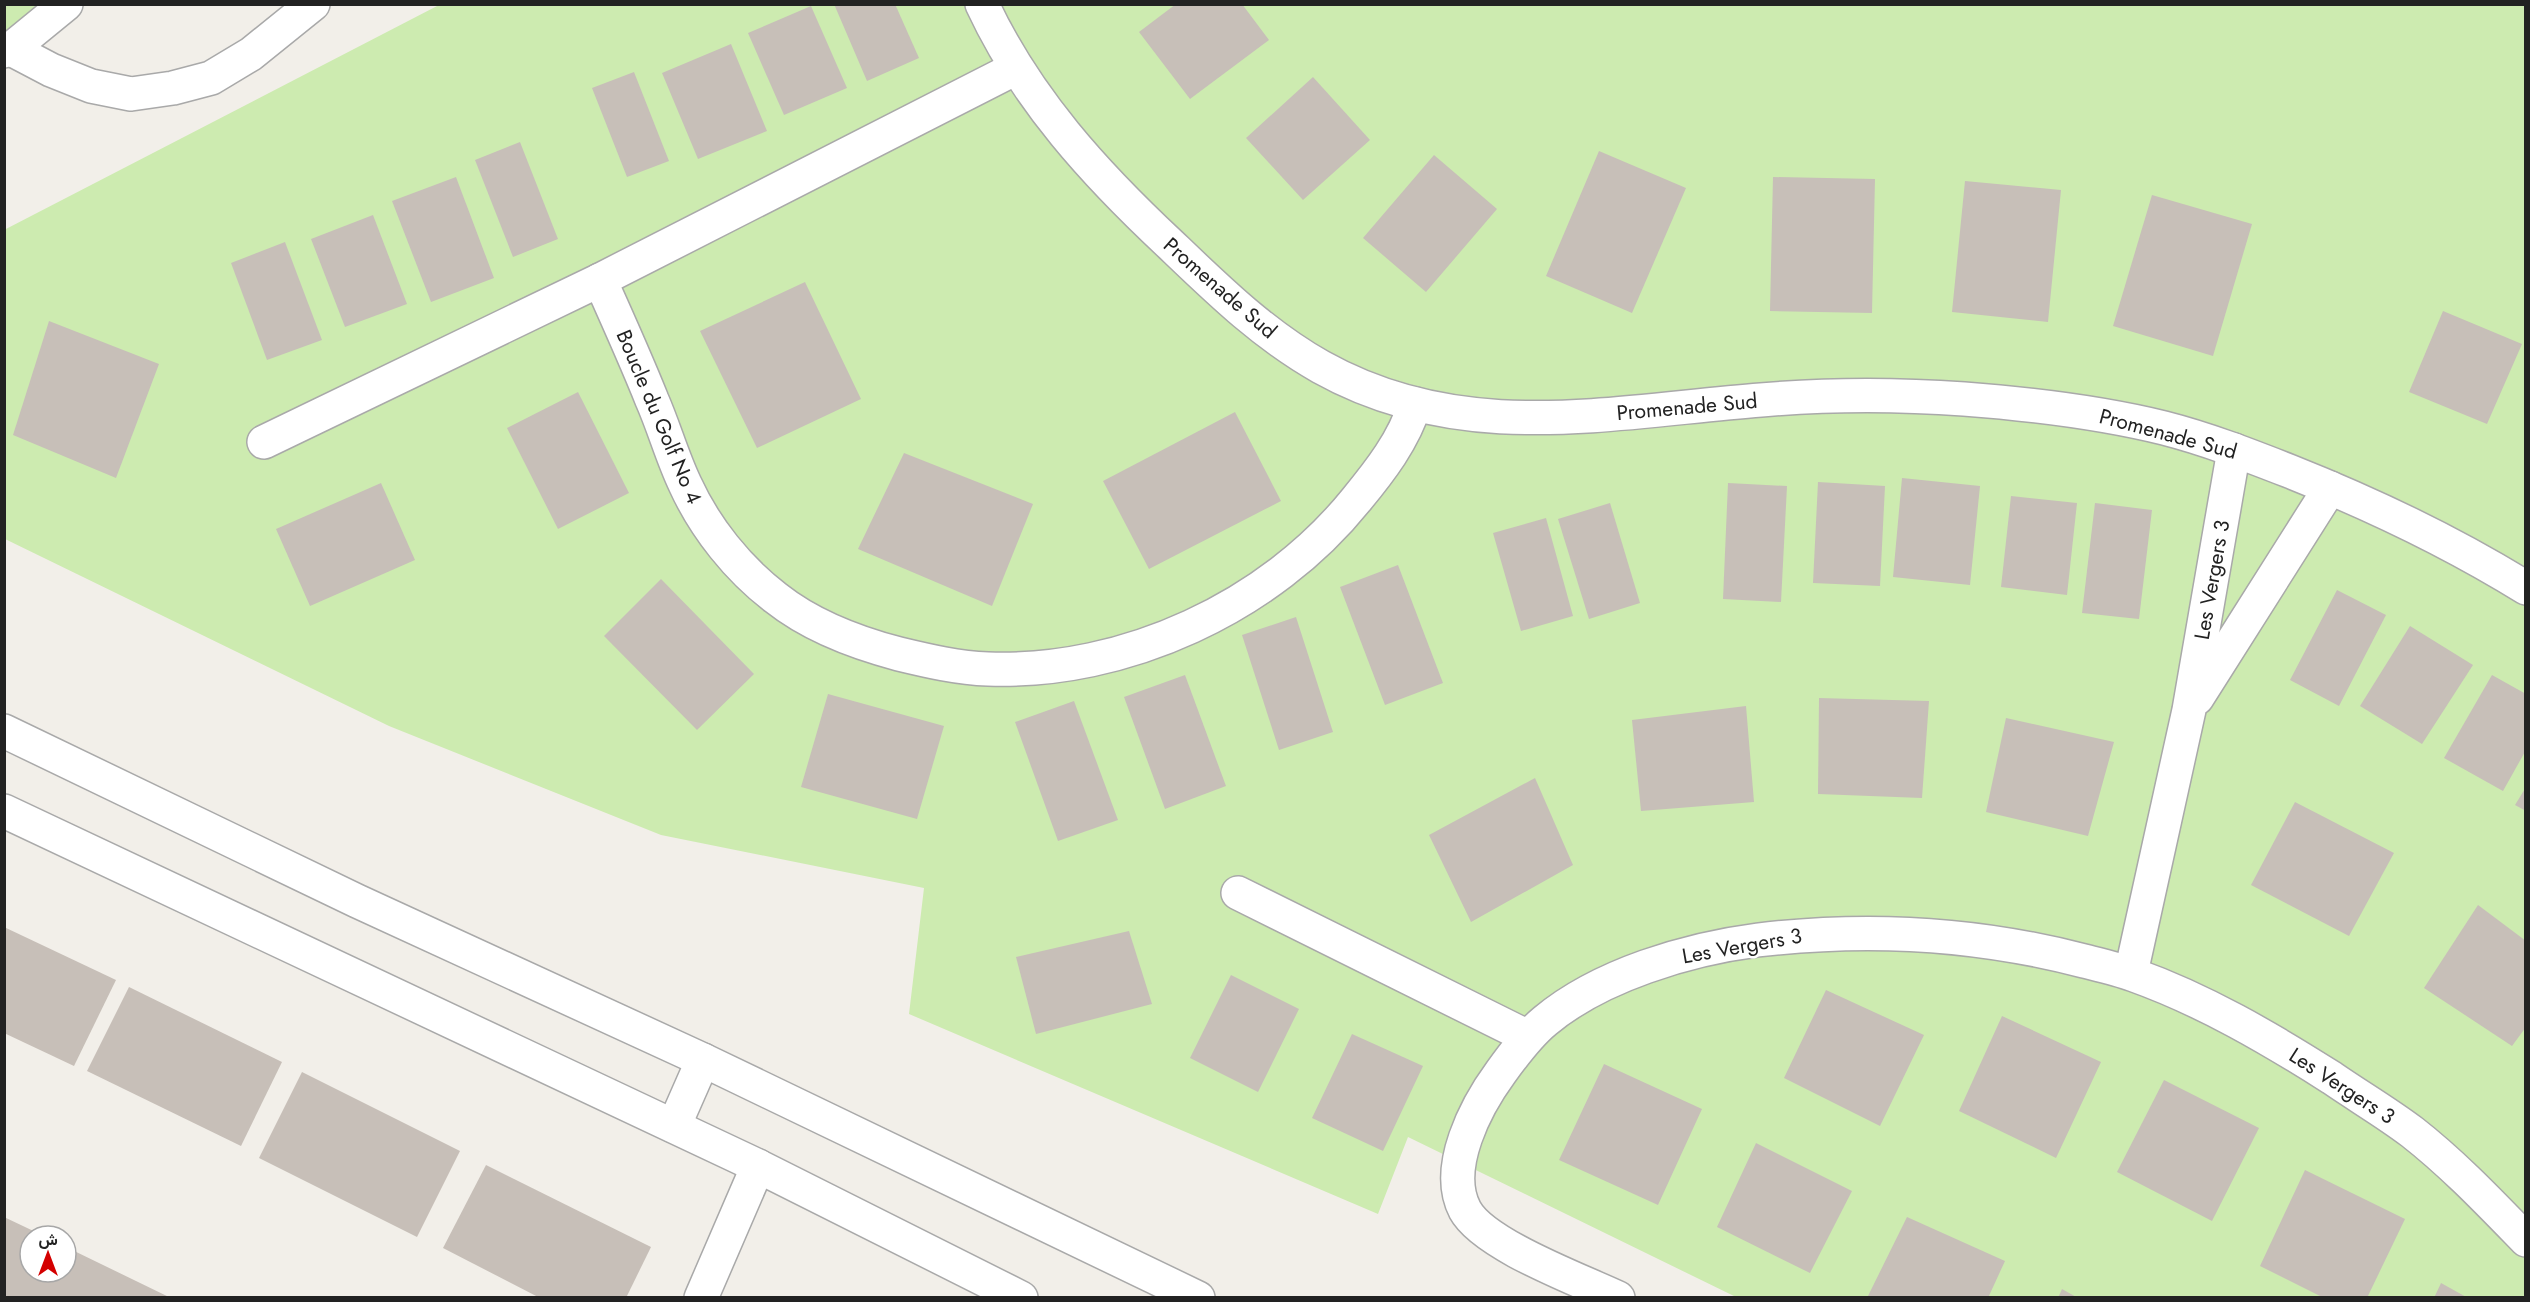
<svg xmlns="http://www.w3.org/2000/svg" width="2530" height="1302" viewBox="0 0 2530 1302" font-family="Jost,Vazirmatn,sans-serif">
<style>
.grass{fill:#cdebb0}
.building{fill:#c7bfb8}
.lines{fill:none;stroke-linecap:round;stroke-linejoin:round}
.street-casing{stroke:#a9a9a9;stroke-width:36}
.street{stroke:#fff;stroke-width:33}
.labels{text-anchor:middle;stroke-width:5;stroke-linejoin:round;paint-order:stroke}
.street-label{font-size:21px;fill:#222;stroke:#fff}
</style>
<rect width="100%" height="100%" fill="#f2efe9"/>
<g class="grass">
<polygon points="5,5 62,5 5,67"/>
<polygon points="439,5 2525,5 2525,1297 1736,1297 1408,1137 1378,1214 909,1014 924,888 661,835 389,726 5,539 4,230"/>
</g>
<g class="building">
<polygon points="834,4 895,4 919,58 867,81"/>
<polygon points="1176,4 1242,4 1269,40 1190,99 1139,32"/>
<polygon points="811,6 847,88 784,115 748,33"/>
<polygon points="731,44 767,131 698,159 662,73"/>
<polygon points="634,72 669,161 627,177 592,88"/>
<polygon points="1313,77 1370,140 1303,200 1246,138"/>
<polygon points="520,142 558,239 513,257 475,160"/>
<polygon points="1599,151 1686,188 1632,313 1546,276"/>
<polygon points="1434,155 1497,209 1426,292 1363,238"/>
<polygon points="456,177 494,278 431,302 392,201"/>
<polygon points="1773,177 1875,179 1872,313 1770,311"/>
<polygon points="1965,181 2061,190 2048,322 1952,312"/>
<polygon points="2152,195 2252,224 2213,356 2113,326"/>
<polygon points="373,215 407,304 345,327 311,239"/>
<polygon points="285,242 322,340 267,360 231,263"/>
<polygon points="805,282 861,399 757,448 700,331"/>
<polygon points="2443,311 2522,344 2487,424 2409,392"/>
<polygon points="49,321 159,364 116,478 13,435"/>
<polygon points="578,392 629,493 558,529 507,428"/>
<polygon points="1235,412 1281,501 1149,569 1103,481"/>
<polygon points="904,453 1033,504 992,606 858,549"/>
<polygon points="1902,478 1980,486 1970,585 1893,577"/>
<polygon points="1818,482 1885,486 1880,586 1813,583"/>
<polygon points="381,483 415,560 310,606 276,529"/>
<polygon points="1728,483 1787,486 1781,602 1723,599"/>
<polygon points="2011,496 2077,503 2067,595 2001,587"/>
<polygon points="1610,503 1640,603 1589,619 1558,519"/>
<polygon points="2095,503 2152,510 2139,619 2082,613"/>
<polygon points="1546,518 1573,616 1521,631 1493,533"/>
<polygon points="1398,565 1443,683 1385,705 1340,587"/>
<polygon points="661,579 754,674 697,730 604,636"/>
<polygon points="2337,590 2386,615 2339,706 2290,680"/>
<polygon points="1296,617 1333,732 1279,750 1242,635"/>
<polygon points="2410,626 2473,665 2422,744 2360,706"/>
<polygon points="1185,675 1226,786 1165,809 1124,697"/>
<polygon points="2492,675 2526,694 2526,750 2503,791 2444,758"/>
<polygon points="828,694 944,726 917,819 801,787"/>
<polygon points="1819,698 1929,701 1922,798 1818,794"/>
<polygon points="1074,701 1118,820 1058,841 1015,722"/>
<polygon points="1746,706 1754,802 1641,811 1632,720"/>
<polygon points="2006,718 2114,742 2088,836 1986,812"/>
<polygon points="1535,778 1573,865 1471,922 1429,835"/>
<polygon points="2526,787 2526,811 2515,805"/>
<polygon points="2295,802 2394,853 2349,936 2251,885"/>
<polygon points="2478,905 2526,941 2526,1027 2512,1046 2424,988"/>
<polygon points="4,927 116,980 74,1066 4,1033"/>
<polygon points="1129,931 1152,1004 1036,1034 1016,957"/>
<polygon points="1231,975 1299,1009 1258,1092 1190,1058"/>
<polygon points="129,987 282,1062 241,1146 87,1071"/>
<polygon points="1826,990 1924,1035 1880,1126 1784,1078"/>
<polygon points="2002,1016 2101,1062 2056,1158 1959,1111"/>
<polygon points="1352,1034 1423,1066 1383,1151 1312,1118"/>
<polygon points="1604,1064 1702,1109 1658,1205 1559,1160"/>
<polygon points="302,1072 460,1151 417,1237 259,1158"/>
<polygon points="2164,1080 2259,1128 2212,1221 2117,1172"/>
<polygon points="1756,1143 1852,1191 1810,1273 1717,1227"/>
<polygon points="486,1165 651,1247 626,1298 540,1298 443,1248"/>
<polygon points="2305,1170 2405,1219 2367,1298 2324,1298 2260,1266"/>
<polygon points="4,1217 44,1236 30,1236 30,1272 66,1272 66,1247 171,1298 4,1298"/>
<polygon points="1907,1217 2005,1261 1988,1298 1867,1298"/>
<polygon points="2441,1283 2468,1298 2434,1298"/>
<polygon points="2062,1289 2078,1298 2058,1298"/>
</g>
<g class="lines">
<defs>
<g id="street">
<path d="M982,4c44,95 114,171 189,241 47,45 93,90 150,122 141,79 288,45 440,33 68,-6 135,-6 203,-1 66,5 135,13 200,29 43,11 84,27 125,43 83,33 161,70 237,117"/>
<polyline points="11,49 51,70 91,86 131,94 173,88 211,78 251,54 313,4"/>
<polyline points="4,51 11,49 66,4"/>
<path d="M600,280c18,40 36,80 52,120 12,27 20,57 33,84 20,44 53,85 91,114 34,27 81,45 123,56 29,7 59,14 89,15 137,5 282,-62 368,-169 24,-29 48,-60 59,-96"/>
<polyline points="264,442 600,280 1016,68"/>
<polyline points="2197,698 2330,488"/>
<polyline points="4,731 357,901 703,1060 1198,1298"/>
<polyline points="4,811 758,1166 1021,1298"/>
<polyline points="1238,893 1528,1037"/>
<polyline points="2131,973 2189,710 2234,450"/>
<polyline points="674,1126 703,1060"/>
<polyline points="701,1298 758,1166"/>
<path d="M1618,1298c-38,-18 -134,-53 -153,-88 -22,-42 11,-104 36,-138 13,-18 27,-37 44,-51 55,-46 143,-72 213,-81 109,-13 219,-7 326,21 16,4 34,8 50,14 70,25 135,63 198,103 26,18 55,35 80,54 41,32 78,71 114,108"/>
</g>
</defs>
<use href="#street" class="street-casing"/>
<use href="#street" class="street"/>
</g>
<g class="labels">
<g class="street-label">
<text transform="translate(1220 288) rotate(41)" y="7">Promenade Sud</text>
<text transform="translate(1687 407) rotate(-5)" y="7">Promenade Sud</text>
<text transform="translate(659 417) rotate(67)" y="7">Boucle du Golf No 4</text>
<text transform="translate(2168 434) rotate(15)" y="7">Promenade Sud</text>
<text transform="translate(2212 580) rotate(-80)" y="7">Les Vergers 3</text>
<text transform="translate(1742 946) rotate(-10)" y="7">Les Vergers 3</text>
<text transform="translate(2342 1086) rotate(33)" y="7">Les Vergers 3</text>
</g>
</g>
<rect width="2530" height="1302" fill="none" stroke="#222222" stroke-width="12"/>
<g transform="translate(48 1254)"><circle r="28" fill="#ffffff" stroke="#a7a7a7" stroke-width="1.5"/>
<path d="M0-4.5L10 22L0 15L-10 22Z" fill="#d40000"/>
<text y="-9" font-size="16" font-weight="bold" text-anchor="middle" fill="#222222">ش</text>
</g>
</svg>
